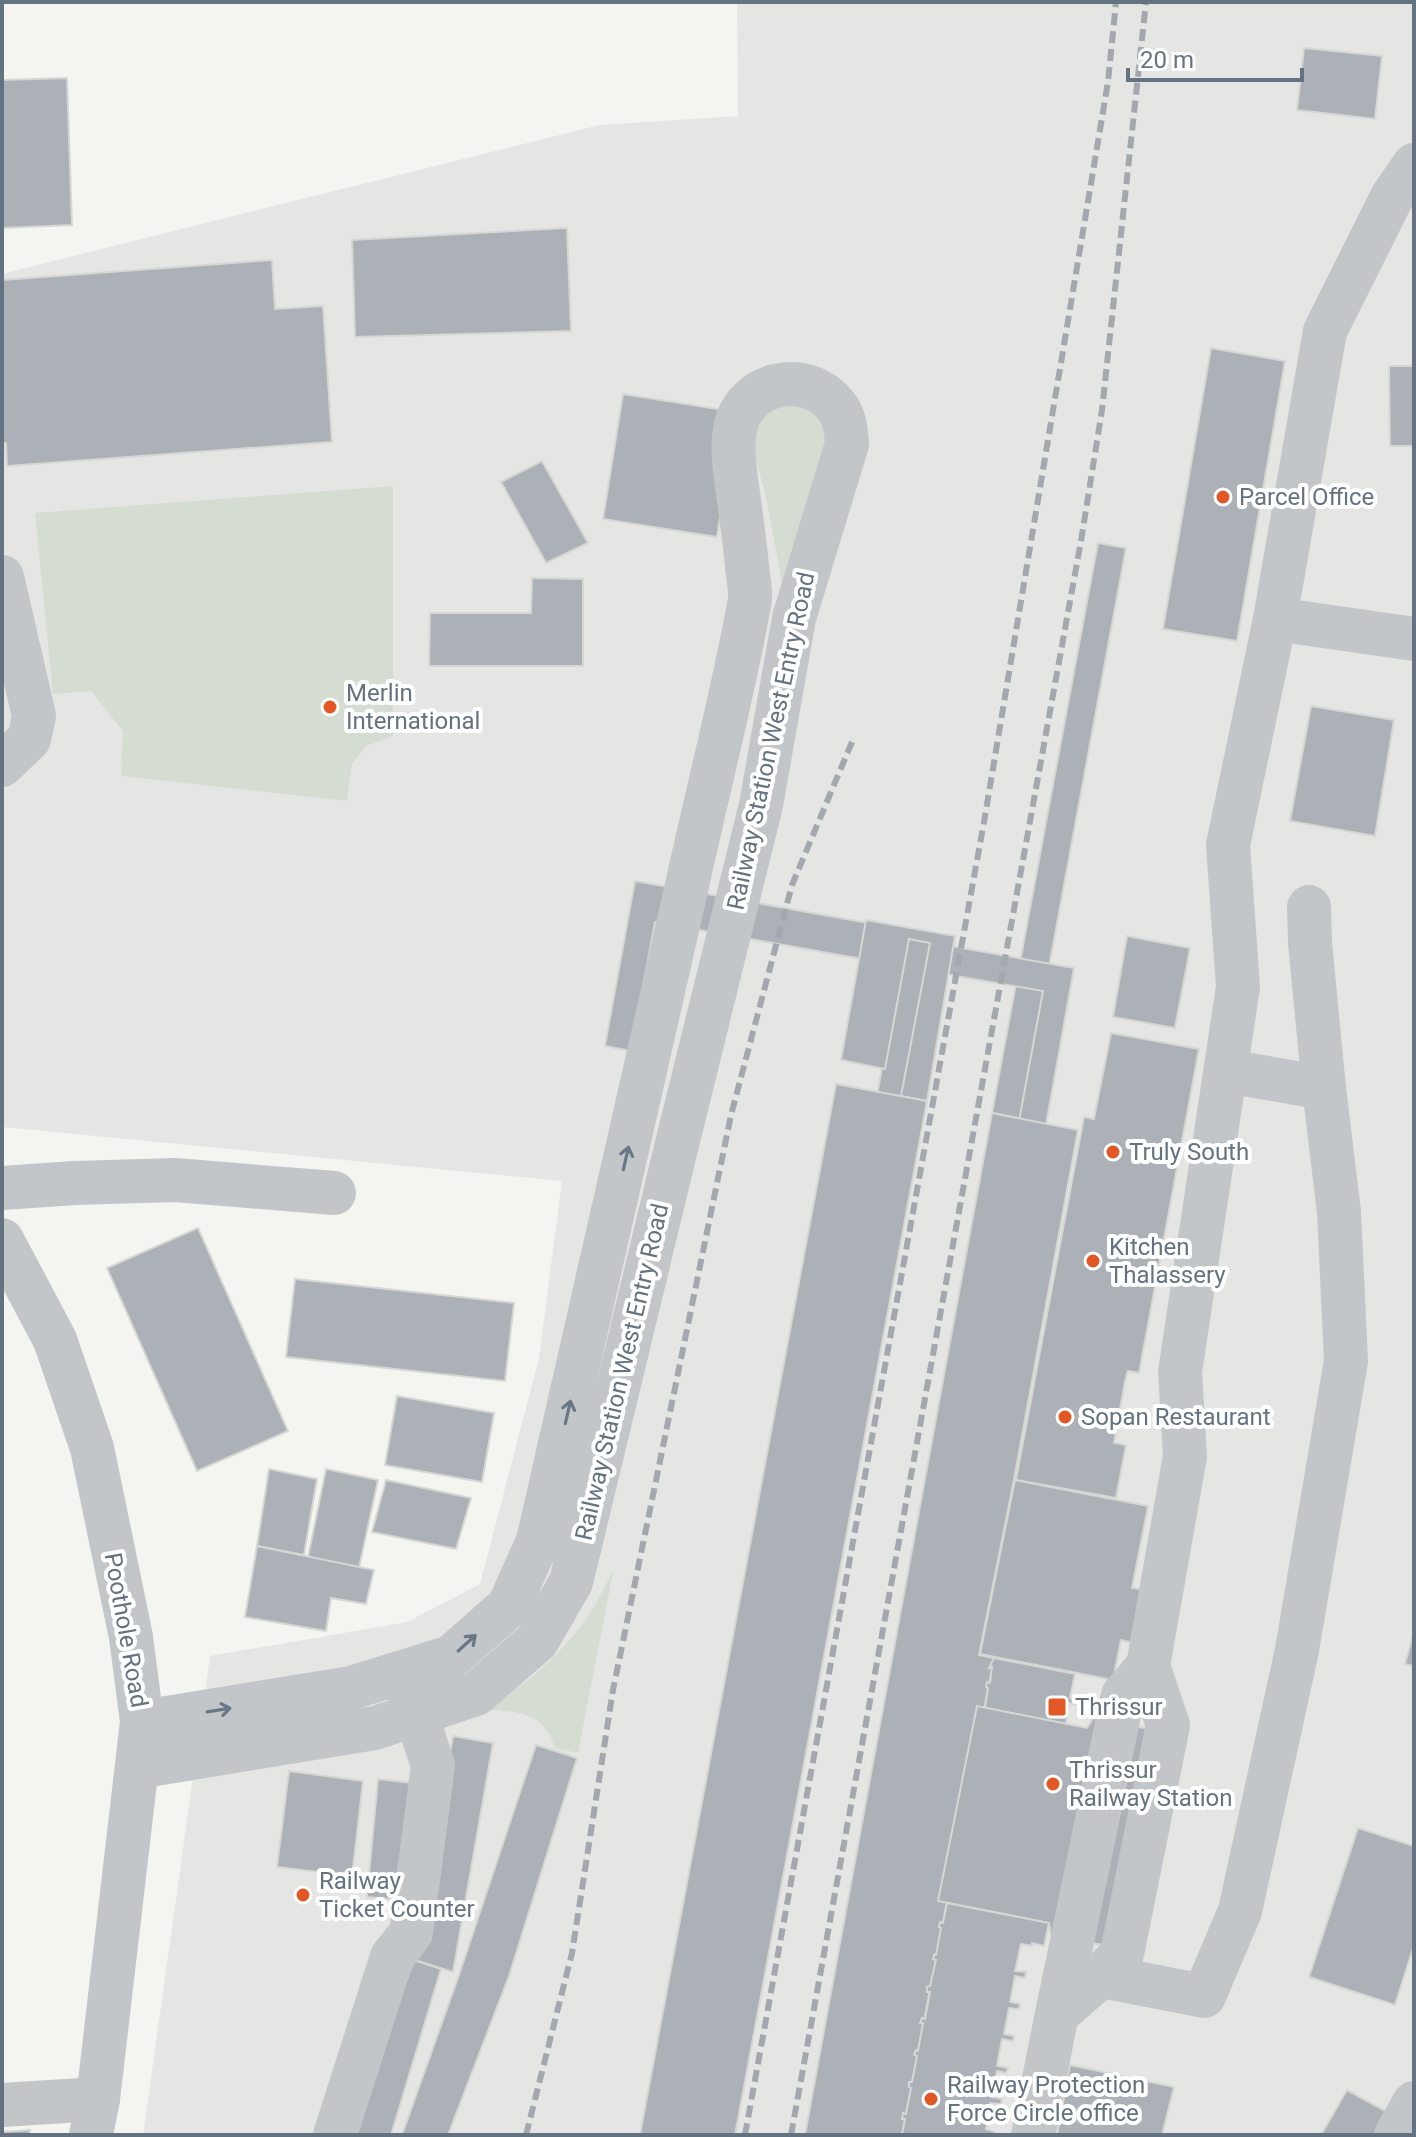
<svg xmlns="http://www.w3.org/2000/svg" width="1416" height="2137" viewBox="0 0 1416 2137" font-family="Roboto,sans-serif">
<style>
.built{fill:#e5e6e4}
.green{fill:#d5dcd2}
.building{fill:#abb1b7;stroke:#d6d6d3;stroke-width:2}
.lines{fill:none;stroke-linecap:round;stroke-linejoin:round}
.minor{stroke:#c2c6c9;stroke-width:44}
.rail{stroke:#a3a8ae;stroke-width:6;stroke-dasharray:12 6;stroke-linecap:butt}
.oneway{stroke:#697786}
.poi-dot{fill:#e25824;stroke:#fff;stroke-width:3}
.labels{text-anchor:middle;stroke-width:8;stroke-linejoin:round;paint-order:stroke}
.poi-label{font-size:24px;fill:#647382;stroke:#fff;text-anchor:start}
.street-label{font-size:24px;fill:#647382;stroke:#fff}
</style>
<rect width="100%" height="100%" fill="#f4f5f1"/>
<polygon class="built" points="737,2 1414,2 1414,2135 143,2135 210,1656 407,1622 480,1584 539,1358 562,1181 2,1127 2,274 599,125 738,116"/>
<g class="green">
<polygon points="797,402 820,415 831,440 782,582 765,492 754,455 753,429 770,408"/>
<polygon points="393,486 393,736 366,746 352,764 347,801 121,776 123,731 91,691 53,694 35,513"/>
<path d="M614,1567l-36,186 -23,-5c-10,-35 -37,-37 -69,-38 58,-37 102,-79 128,-143z"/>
</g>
<g class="building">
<polygon points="1304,48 1382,56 1375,119 1297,110"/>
<polygon points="67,78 72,225 2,228 2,80"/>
<polygon points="567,228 571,331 355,337 352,240"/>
<polygon points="272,260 275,309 323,306 332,442 7,466 6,443 2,443 2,280"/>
<polygon points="1211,348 1285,361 1237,641 1163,629"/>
<polygon points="1389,366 1414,366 1414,446 1390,446"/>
<polygon points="623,394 736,412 717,537 603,519"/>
<polygon points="542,461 588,543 546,563 501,482"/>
<polygon points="1098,543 1126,548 1021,1119 992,1113"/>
<polygon points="532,578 583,579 583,666 429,666 430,613 531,613"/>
<polygon points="1311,706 1394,720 1375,836 1290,821"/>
<polygon points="635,881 907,930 906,938 1074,968 1046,1125 1019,1121 1043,991 927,971 903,1100 877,1095 901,966 655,922 631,1051 605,1046"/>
<polygon points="866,920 955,936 927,1101 901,1096 930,943 909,939 885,1069 841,1060"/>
<polygon points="1127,936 1190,948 1175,1028 1113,1017"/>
<polygon points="1111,1033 1199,1049 1139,1373 1128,1371 1125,1381 1114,1443 1126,1445 1116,1498 1016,1480 1084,1117 1094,1119"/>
<polygon points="836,1084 927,1101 735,2135 640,2135"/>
<polygon points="992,1113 1078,1130 1012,1490 979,1655 994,1658 902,2135 805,2135"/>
<polygon points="198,1228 288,1431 197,1471 107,1268"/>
<polygon points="295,1279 514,1303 505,1381 286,1357"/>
<polygon points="397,1396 494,1413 482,1482 385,1465"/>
<polygon points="269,1469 317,1479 304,1555 257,1546"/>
<polygon points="326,1469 378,1480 359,1568 308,1557"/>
<polygon points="386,1480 471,1498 456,1549 372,1532"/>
<polygon points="1015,1480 1148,1506 1132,1588 1147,1590 1137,1644 1121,1640 1113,1680 980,1654"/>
<polygon points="257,1546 374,1570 366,1604 331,1598 326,1631 245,1617"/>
<polygon points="1414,1632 1414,1666 1405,1664"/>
<polygon points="994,1658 1075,1674 1070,1698 1081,1701 1079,1705 1069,1703 1066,1724 985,1708 988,1688 986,1687 987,1682 990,1683 992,1667 989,1668"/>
<polygon points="977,1706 1087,1728 1093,1718 1155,1730 1113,1947 1051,1935 1049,1923 938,1901"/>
<polygon points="453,1736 493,1743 453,1972 414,1960"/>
<polygon points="536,1745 577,1758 509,1976 448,2135 402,2135 459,1975"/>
<polygon points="289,1771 363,1781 352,1876 277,1867"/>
<polygon points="378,1779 421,1784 410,1901 367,1897"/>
<polygon points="1358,1828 1414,1846 1414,1945 1395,2005 1309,1977"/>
<polygon points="947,1903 1049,1923 1044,1946 1032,1943 1032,1946 1021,1944 1015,1971 1026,1972 1025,1978 1015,1976 1010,2002 1020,2004 1019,2009 1009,2008 1004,2034 1014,2036 1013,2041 1002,2039 997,2066 1008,2068 1006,2073 997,2071 991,2097 1002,2099 1001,2104 990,2103 986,2129 995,2132 995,2135 902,2135 905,2119 902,2119 903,2113 906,2114 911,2088 909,2087 909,2082 912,2082 917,2056 914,2055 916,2050 918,2051 923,2023 920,2023 922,2018 925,2019 930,1992 927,1992 927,1987 930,1986 936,1960 933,1959 934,1955 936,1955 941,1928 939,1927 940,1922 943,1923"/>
<polygon points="414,1960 441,1969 391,2135 350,2135"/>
<polygon points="1070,2065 1174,2087 1162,2135 1057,2135"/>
<polygon points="1347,2090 1398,2118 1388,2135 1321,2135"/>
<polygon points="30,2130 29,2135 2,2135 2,2132"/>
</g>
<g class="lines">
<g class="minor">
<polyline points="2,577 34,716 29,739 2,765"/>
<polyline points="1275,619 1414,639"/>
<polyline points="1227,1071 1324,1088"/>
<polyline points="2,1188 75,1183 175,1180 334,1193"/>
<polyline points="2,1240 55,1340 92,1448 131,1637 142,1722 98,2099 91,2135"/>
<path d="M137,1767l238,-39 101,-34 61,-53 34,-59 106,-438 84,-339 33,-187 53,-174c-1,-14 -2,-26 -10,-37 -29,-39 -93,-26 -102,22 -4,23 1,49 4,72 3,22 6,43 8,65 1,13 5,27 2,39 -17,93 -41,184 -61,276 -49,220 -99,440 -150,660l-29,65 -58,51 -100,31 -209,34"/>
<polyline points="1101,1976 1204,1996 1240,1911 1297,1650 1346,1361 1339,1212 1324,1088 1310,943 1309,907"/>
<polyline points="1057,2014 1123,1695 1148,1666"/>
<polyline points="2,2105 98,2099"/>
<polyline points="335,2135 392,1957 411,1933 433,1766 407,1686"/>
<polyline points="1033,2135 1057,2014 1101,1976 1122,1954 1168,1725 1148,1666 1185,1456 1180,1372 1238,987 1228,845 1275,619 1325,331 1392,197 1414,165"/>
<polyline points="1396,2135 1414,2103"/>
</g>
<g class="rail">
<polyline points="526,2135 572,1953 613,1690 731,1115 792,885 852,742"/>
<polyline points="745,2135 984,822 1108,82 1116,2"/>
<polyline points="791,2135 1081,541 1102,410 1146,2"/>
</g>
</g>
<defs><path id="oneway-shaft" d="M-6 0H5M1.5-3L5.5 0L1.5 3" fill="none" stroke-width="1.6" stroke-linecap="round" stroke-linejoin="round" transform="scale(2)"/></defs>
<g class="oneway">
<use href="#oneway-shaft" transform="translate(626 1158) rotate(-77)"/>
<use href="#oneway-shaft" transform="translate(568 1412) rotate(-77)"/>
<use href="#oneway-shaft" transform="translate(467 1643) rotate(-42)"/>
<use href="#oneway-shaft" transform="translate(219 1710) rotate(-9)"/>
</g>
<g class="poi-dot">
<circle cx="1223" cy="497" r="8"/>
<circle cx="330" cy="707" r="8"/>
<circle cx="1113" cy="1152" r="8"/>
<circle cx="1093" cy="1261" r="8"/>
<circle cx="1065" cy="1417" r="8"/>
<rect x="1047" y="1697" width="20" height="20" rx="4"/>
<circle cx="1053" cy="1784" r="8"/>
<circle cx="303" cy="1895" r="8"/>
<circle cx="931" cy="2099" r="8"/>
</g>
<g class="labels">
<g class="poi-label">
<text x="1239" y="505">Parcel Office</text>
<text x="346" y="701">Merlin<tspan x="346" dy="28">International</tspan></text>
<text x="1129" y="1160">Truly South</text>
<text x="1109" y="1255">Kitchen<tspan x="1109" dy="28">Thalassery</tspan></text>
<text x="1081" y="1425">Sopan Restaurant</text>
<text x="1075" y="1715">Thrissur</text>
<text x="1069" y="1778">Thrissur<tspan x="1069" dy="28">Railway Station</tspan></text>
<text x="319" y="1889">Railway<tspan x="319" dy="28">Ticket Counter</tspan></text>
<text x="947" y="2093">Railway Protection<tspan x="947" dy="28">Force Circle office</tspan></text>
</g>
<g class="street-label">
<text transform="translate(771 741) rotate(-78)" y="8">Railway Station West Entry Road</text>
<text transform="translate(622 1372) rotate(-77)" y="8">Railway Station West Entry Road</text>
<text transform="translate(126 1630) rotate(80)" y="8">Poothole Road</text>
</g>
</g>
<rect width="1416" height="2137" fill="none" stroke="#647382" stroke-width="8"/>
<path d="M1128 68v12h174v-12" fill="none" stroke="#647382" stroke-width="4"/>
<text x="1140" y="68" font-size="24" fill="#647382" stroke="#ffffff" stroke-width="6" paint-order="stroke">20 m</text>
</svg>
